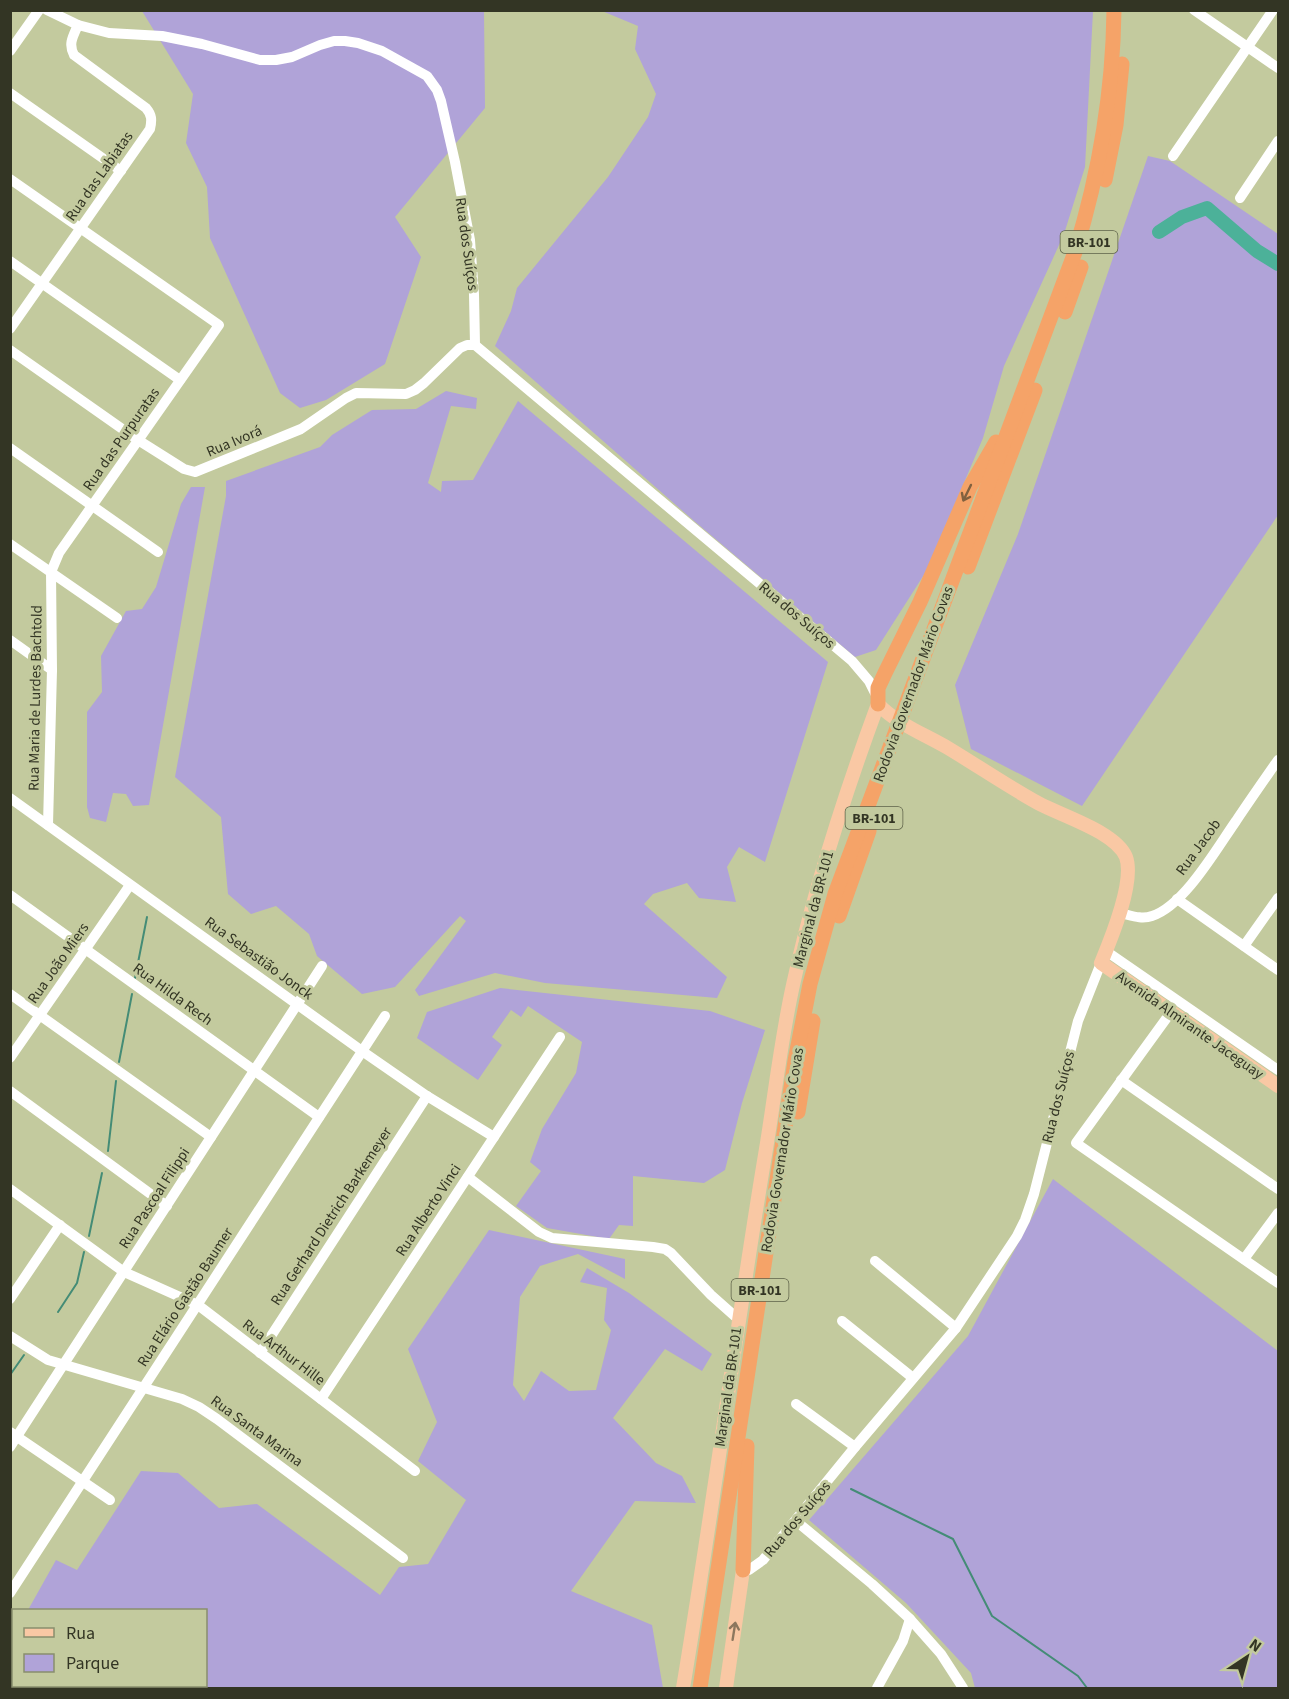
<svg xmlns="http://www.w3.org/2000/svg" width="1289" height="1699" viewBox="0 0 1289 1699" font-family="'Source Sans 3',sans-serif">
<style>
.green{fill:#b0a3d8}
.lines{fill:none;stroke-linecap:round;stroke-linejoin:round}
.stream{stroke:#448c76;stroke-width:2}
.river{stroke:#4cb199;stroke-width:14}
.minor{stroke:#fff;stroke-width:10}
.major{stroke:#f9c8a4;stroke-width:14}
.highway{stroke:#f5a368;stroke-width:15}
.oneway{stroke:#81613f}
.oneway2{stroke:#8c775e}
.labels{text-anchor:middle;stroke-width:6;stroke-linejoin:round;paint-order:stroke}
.shield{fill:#c3ca9e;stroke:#5e6249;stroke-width:1.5}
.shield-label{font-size:14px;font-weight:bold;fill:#333524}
.street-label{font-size:15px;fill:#333524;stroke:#c3ca9e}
</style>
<rect width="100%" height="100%" fill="#c3ca9e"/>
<g class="green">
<polygon points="142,11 484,11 485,108 395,217 421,257 385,364 326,400 300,408 280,393 210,238 207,187 186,143 193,94"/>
<polygon points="602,11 1093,11 1085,167 1064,234 1004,366 983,438 927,570 876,650 855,657 693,520 495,346 511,311 517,288 608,177 648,117 656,94 635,49 638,26"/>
<polygon points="1148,156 1170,161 1278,234 1278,515 1082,806 971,749 955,685 1018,534"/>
<polygon points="446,391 477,398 476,409 451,406 428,483 441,492 442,481 473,480 518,401 828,662 765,862 739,847 727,867 736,902 699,898 687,883 653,894 644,904 727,977 717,998 545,983 495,973 419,996 415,990 466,921 460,916 395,987 362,994 317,956 309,934 276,906 251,914 228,894 221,817 175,777 226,496 226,481 320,447 332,435 372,410 416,409"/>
<polygon points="191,487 205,487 149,805 133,806 126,794 113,793 106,822 90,818 87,807 87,712 102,692 101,656 126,611 142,609 156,587 181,504"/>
<polygon points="500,988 710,1011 765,1030 742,1103 725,1170 704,1183 633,1176 633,1226 619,1225 609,1239 547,1228 516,1206 541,1171 530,1162 542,1129 576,1073 582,1042 528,1006 521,1017 511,1010 492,1037 502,1045 478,1080 417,1038 427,1012"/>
<polygon points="1053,1179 1278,1351 1278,1688 975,1688 971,1673 906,1603 809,1520 968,1336"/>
<polygon points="489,1230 625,1259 625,1279 578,1254 540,1266 520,1297 513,1385 524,1401 541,1371 569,1391 596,1390 611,1330 604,1320 607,1288 580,1282 587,1268 629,1293 712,1354 702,1371 665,1349 613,1418 656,1463 682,1476 696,1503 635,1501 571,1591 652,1625 663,1688 17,1688 17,1686 206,1686 206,1610 28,1610 56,1560 77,1570 141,1471 178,1473 219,1508 257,1504 380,1595 399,1567 428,1564 466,1500 418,1461 437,1422 408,1349"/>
</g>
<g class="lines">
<g class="stream">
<polyline points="135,978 147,917"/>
<polyline points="119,1062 132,994"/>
<polyline points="108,1151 116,1081"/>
<polyline points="89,1236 102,1173"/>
<polyline points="58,1312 77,1283 84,1252"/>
<polyline points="10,1375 24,1355"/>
<polyline points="851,1489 953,1539 992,1616 1078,1676 1087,1688"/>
</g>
<polyline class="river" points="1159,232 1182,217 1207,208 1257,251 1278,264"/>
<g class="minor">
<polyline points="47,10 78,25 109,33 162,36 202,44 260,60 276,60 292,57 320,45 334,41 345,41 358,43 382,51 427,76 437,90 441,101 455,162 470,240 474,294 475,345 852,661 869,681 877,697"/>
<polyline points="1194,10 1278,68"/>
<polyline points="10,51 39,10"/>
<polyline points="10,93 121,171"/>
<polyline points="1173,156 1273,10"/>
<polyline points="10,179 219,325 59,553 51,572 52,670 48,825"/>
<polyline points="1240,198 1278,141"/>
<polyline points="10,261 180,380"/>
<path d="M10,329l140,-200c2,-9 2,-14 -4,-21l-72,-53c-6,-11 -1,-19 4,-30"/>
<polyline points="10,350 138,440 184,469 195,472 301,429 346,398 356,393 406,394 415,390 424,383 460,348 467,345 475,345"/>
<polyline points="10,448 158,552"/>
<polyline points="10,544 117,618"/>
<polyline points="10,640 52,670"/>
<polyline points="10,798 362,1051 427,1096 494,1137"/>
<polyline points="10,895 319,1117"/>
<polyline points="1177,899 1278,970"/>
<path d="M1120,913c10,2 21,7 32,3 32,-10 65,-68 84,-95 14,-21 28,-41 42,-61"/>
<polyline points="1244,946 1278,898"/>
<polyline points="1106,951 1278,1070"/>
<polyline points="10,994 211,1137"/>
<polyline points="1171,1012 1076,1143 1278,1283"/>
<polyline points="10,1058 130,885"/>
<polyline points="1121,1080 1278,1189"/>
<polyline points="10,1091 167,1206"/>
<polyline points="468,1177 539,1232 552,1238 653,1247 665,1249 671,1253 711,1295 738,1319"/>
<polyline points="10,1189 124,1272 198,1305 415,1471"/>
<polyline points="1244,1259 1278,1213"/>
<polyline points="875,1261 956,1328"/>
<polyline points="10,1299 60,1225"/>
<polyline points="842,1321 913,1378"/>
<polyline points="10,1336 48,1360 182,1399 199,1407 217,1419 403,1558"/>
<polyline points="260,1353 427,1096"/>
<polyline points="321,1399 560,1037"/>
<polyline points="796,1404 855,1447"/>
<polyline points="10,1432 110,1500"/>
<polyline points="10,1447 322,966"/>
<polyline points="796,1521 872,1584 910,1619 941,1654 963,1688"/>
<polyline points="743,1570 749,1570 763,1560 855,1447 956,1328 1017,1236 1025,1220 1034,1194 1078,1021 1101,963"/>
<polyline points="10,1593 385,1016"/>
<polyline points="877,1688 903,1641 910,1619"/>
</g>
<g class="major">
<path d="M683,1688c30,-179 53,-360 83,-539 9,-55 15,-110 27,-164 21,-96 51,-189 85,-281 19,20 46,30 70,44 30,18 59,38 90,55 24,13 78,29 88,54 9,25 -15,82 -25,106l177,123"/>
<polyline points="726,1688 743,1570"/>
</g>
<g class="highway">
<polyline points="1105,180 1116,125 1122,64"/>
<polyline points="1065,312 1081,267"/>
<polyline points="968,567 1035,390"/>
<polyline points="878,704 878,688 885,673 920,602 970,487 996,442"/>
<polyline points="839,916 869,831"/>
<polyline points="798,1112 813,1021"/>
<polyline points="743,1570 747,1446"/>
<path d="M700,1688l95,-627 15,-77 25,-90 240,-642c24,-78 38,-159 39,-242"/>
</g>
</g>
<defs><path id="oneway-shaft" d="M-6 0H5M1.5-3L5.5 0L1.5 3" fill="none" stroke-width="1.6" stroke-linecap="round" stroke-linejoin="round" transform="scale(1.5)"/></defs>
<use class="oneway" href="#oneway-shaft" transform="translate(967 493) rotate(116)"/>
<use class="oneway2" href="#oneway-shaft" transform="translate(734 1631) rotate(-81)"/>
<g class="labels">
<g class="shield">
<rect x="1060.5" y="231" width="57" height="22" rx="4.5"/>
<rect x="845.5" y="807" width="57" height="22" rx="4.5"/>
<rect x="731.5" y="1279" width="57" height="22" rx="4.5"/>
</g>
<g class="shield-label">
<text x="1089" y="247">BR-101</text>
<text x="874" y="823">BR-101</text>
<text x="760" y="1295">BR-101</text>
</g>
<g class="street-label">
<text transform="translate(99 176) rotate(-55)" y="5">Rua das Labiatas</text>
<text transform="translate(467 244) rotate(82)" y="5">Rua dos Suíços</text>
<text transform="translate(121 439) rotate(-55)" y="5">Rua das Purpuratas</text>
<text transform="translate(234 441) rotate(-23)" y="5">Rua Ivorá</text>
<text transform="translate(797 615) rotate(40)" y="5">Rua dos Suíços</text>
<text transform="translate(913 684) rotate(-70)" y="5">Rodovia Governador Mário Covas</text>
<text transform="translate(35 698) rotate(-89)" y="5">Rua Maria de Lurdes Bachtold</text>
<text transform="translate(1198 847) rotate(-54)" y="5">Rua Jacob</text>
<text transform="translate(813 909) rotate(-75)" y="5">Marginal da BR-101</text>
<text transform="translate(259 958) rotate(36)" y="5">Rua Sebastião Jonck</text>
<text transform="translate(58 963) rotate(-55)" y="5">Rua João Miers</text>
<text transform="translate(173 994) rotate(36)" y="5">Rua Hilda Rech</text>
<text transform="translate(1190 1025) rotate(35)" y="5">Avenida Almirante Jaceguay</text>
<text transform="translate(1058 1097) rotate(-76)" y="5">Rua dos Suíços</text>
<text transform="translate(782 1150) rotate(-81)" y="5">Rodovia Governador Mário Covas</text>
<text transform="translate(154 1198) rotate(-57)" y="5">Rua Pascoal Filippi</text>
<text transform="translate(428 1210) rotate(-57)" y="5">Rua Alberto Vinci</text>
<text transform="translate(331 1216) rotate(-57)" y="5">Rua Gerhard Dietrich Barkemeyer</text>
<text transform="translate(185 1297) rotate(-57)" y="5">Rua Elário Gastão Baumer</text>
<text transform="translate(284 1352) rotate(37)" y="5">Rua Arthur Hille</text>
<text transform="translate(728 1387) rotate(-82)" y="5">Marginal da BR-101</text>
<text transform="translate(257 1431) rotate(36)" y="5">Rua Santa Marina</text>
<text transform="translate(797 1519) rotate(-50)" y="5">Rua dos Suíços</text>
</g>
</g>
<rect width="1289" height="1699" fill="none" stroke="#333524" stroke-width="24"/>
<rect x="12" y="1609" width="195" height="78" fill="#c3ca9e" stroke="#898e6d" stroke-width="1.5"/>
<rect x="24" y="1628" width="30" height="9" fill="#f9c8a4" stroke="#898e6d" stroke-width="1.5"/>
<text x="66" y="1639" font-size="18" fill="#333524">Rua</text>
<rect x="24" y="1654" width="30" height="18" fill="#b0a3d8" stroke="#898e6d" stroke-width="1.5"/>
<text x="66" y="1669" font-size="18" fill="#333524">Parque</text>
<g transform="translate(1247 1657) rotate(36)" stroke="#c3ca9e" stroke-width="4.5" paint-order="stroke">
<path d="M0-4.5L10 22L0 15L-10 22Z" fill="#333524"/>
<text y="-9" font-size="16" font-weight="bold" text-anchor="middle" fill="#333524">N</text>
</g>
</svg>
